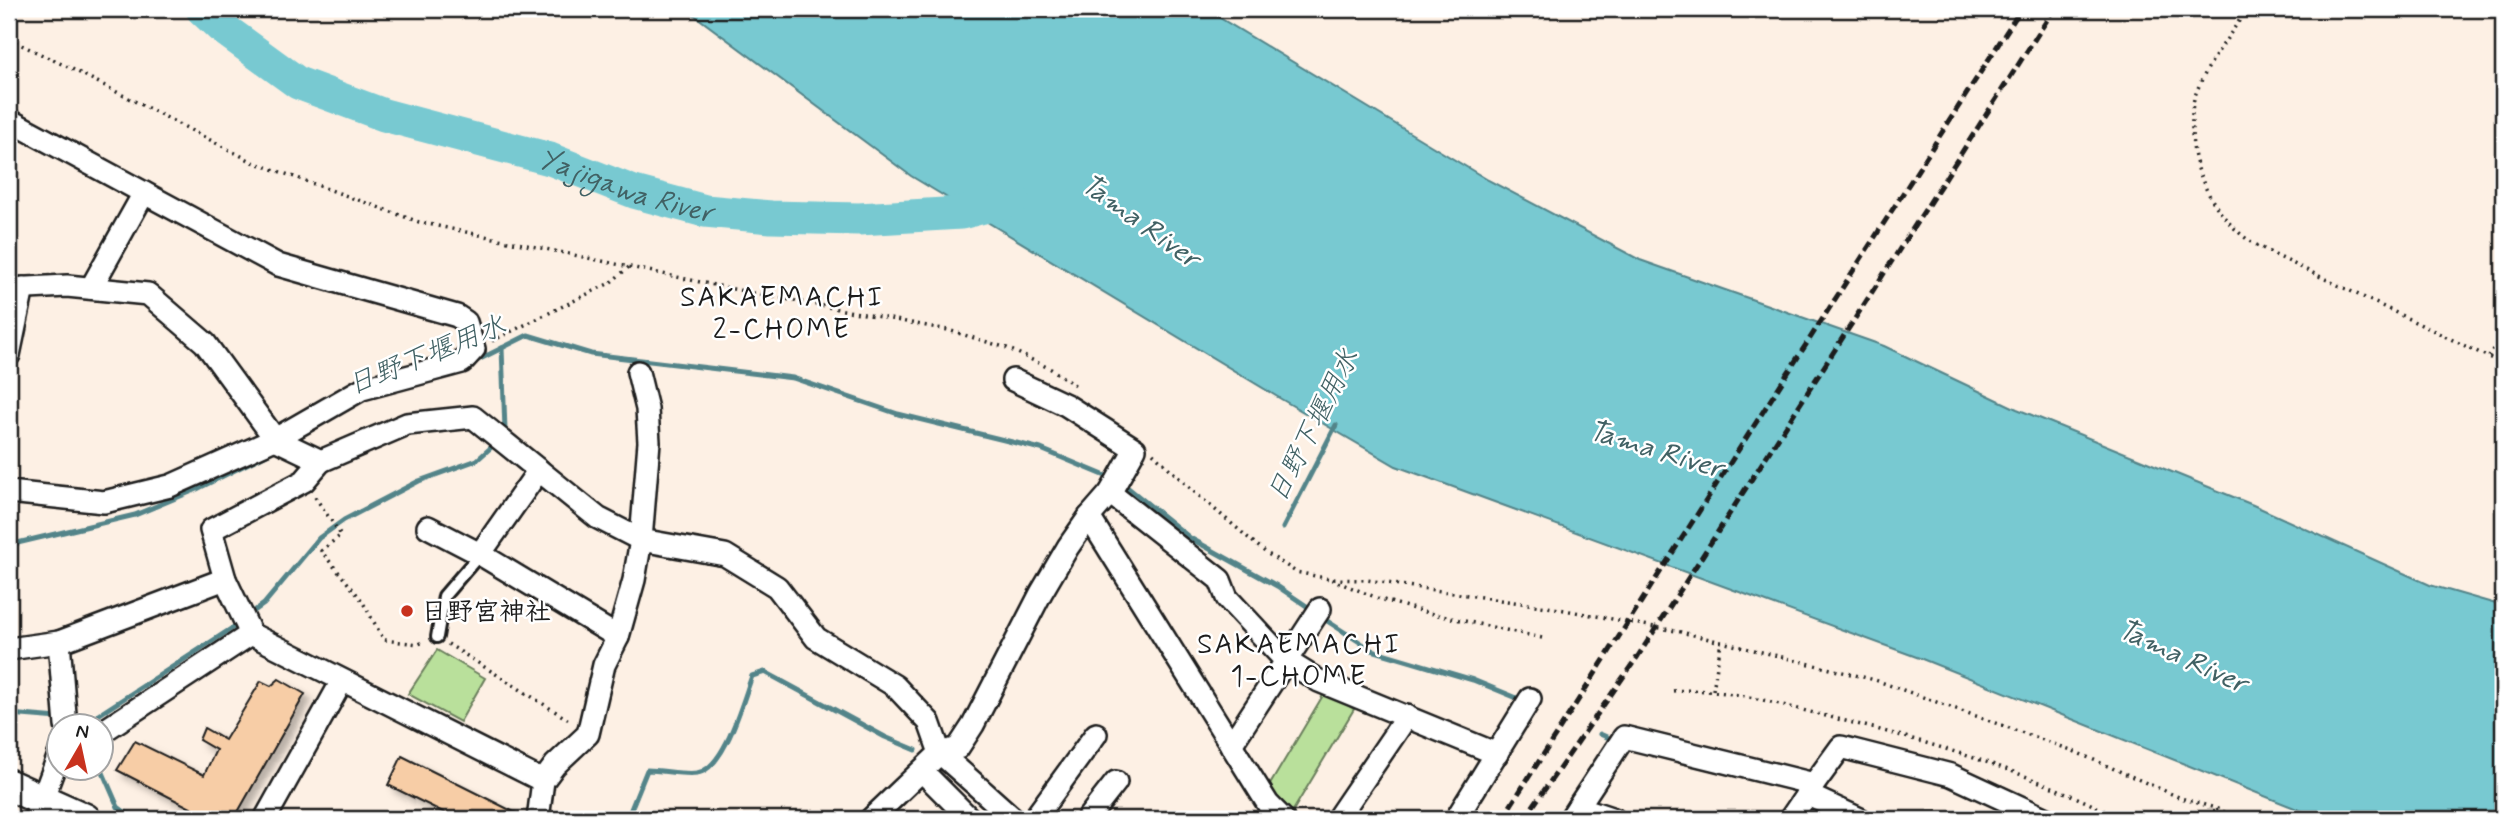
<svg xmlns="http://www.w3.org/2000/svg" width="2512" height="828" viewBox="0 0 2512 828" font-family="Mynerve,'Klee One',sans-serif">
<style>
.green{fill:#b9e09b;stroke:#6a7e5c;stroke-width:2}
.water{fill:#78c9d1;stroke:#538489;stroke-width:2}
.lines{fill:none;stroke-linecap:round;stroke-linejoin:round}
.stream{stroke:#538489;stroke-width:5}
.river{stroke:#78c9d1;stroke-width:33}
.building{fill:#f7cda6;stroke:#1c1c1c;stroke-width:2;filter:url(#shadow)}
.service-casing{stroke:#1c1c1c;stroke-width:16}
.minor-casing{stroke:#1c1c1c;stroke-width:26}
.secondary-casing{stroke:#1c1c1c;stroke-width:35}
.path{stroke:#1c1c1c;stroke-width:3.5;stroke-dasharray:2 5;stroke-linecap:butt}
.service{stroke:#fff;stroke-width:10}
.minor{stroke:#fff;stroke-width:21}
.secondary{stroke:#fff;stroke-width:30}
.rail{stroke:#1c1c1c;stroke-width:5;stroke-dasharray:10 5;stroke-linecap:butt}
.poi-dot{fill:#c8321e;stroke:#fff;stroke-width:2.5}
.labels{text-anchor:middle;stroke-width:5;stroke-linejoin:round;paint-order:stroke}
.poi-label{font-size:26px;font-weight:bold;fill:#1c1c1c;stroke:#fff;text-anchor:start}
.water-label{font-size:28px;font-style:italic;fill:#416164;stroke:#fff}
.neighbourhood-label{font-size:28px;letter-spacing:2px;fill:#1c1c1c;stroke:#fff}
</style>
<defs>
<filter id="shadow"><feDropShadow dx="6" dy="6" stdDeviation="3.5" flood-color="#0004"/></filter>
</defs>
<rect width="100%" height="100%" fill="#fdf0e4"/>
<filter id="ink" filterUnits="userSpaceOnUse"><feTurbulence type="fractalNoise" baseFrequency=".0143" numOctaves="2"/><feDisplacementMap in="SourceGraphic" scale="14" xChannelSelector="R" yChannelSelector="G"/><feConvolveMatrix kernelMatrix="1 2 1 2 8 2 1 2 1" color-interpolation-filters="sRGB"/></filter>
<g filter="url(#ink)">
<g class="green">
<polygon points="437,650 485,678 460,722 408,694"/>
<polygon points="1325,692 1354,709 1291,814 1268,788"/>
</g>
<polygon class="water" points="686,9 1205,9 1488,180 1640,260 1884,346 2017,409 2253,505 2430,585 2503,606 2503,819 2322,819 1922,659 1396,466 1281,399 911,176"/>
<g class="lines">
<g class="stream">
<polyline points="474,362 528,335 591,354 793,378 898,414 1041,449 1113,479"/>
<polyline points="501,435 505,430 502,348"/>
<polyline points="1122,483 1190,538 1277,586 1314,611"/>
<polyline points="1283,528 1336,425"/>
<polyline points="9,545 135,515 195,490 271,452"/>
<polyline points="247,616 264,604 319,538 344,520 419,481 477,460 496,443"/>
<polyline points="1321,617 1372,650 1473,680 1517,698"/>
<polyline points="9,714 59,718"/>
<polyline points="74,719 89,721 240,623"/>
<polyline points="1600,734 1609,738"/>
<polyline points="101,768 118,807 126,813 151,819"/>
<polyline points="1865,812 1880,819"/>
<path d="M627,819l20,-49c16,0 35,5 50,3 28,-4 46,-73 55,-97l13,-4 120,65 31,13"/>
</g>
<path class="river" id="s1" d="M202,9l19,18 77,56 86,32 166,44 84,33 71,19 66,6 88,2 102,-6 52,-14"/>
</g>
<g class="building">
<polygon points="279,679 305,694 234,819 212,819 117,770 135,741 204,775 216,750 199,740 204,728 225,740 261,681 271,686"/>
<polygon points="402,756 518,814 515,819 457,819 388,785"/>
</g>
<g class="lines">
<defs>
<polyline id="service" points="437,637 444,596 480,554"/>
<g id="minor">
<polyline points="9,120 278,265 457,316 466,322 474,349 462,362 362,389 275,439 170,486 104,502 9,492"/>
<polyline points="91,288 144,193"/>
<polyline points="9,289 67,286 148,294 205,343 275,439 321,461 407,424 473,417 598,518 641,540 725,555 777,587 816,638 895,686 929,722 940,753 871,819"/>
<polyline points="9,355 23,288"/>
<polyline points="1110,493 1220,580 1227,598 1285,660 1319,681 1497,754"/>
<polyline points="1089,517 1268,804 1283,819"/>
<polyline points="428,527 480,554 618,637"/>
<polyline points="480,554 539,470"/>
<polyline points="251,634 225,579 211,530 304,481 321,461"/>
<polyline points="59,642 66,726"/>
<polyline points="9,649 59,642 225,579"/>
<polyline points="102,732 251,634 543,781"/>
<polyline points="1231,745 1320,609"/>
<polyline points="940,753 958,748 973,725 1041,593 1068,547 1089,517 1110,493 1135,449 1066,405 1013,380"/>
<polyline points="940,753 1014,819"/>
<polyline points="922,771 970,819"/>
<polyline points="1806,794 1860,819"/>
<polyline points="1578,807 1614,819"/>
<polyline points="35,819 60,752"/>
<polyline points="265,819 342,681"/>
<polyline points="538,819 543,781 555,765 588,734 604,665 618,637 634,580 641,540 649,442 647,409 638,372"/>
<polyline points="1034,819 1096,734"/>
<polyline points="1087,819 1116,782"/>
<polyline points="1337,819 1407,716"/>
<polyline points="1456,819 1530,699"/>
<polyline points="1570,819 1624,737 1814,784 1841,747 1951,775 2046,819"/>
<polyline points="1790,819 1814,784"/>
</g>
<polyline id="secondary" points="9,785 85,819"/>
</defs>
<use href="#service" class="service-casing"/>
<use href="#minor" class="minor-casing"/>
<use href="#secondary" class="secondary-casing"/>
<g class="path">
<path d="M2247,9c-18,28 -41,56 -52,87 -4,11 -3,26 -3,37 1,41 23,82 55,106 9,6 19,11 28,16l228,109"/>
<polyline points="9,39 70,68 253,162 419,222 733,289 948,330 1007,348 1051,369 1079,388"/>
<polyline points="492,341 610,283 629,267"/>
<polyline points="2489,357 2503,328"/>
<polyline points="1153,453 1192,490 1265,552 1296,572 1330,579"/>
<polyline points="315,497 341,535 321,551 361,599 384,640 419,644 426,641"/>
<polyline points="1542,638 1424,612 1380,599 1330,579 1367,580 1554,608 1681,632 1875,680 2071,750 2181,798 2215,808 2241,819"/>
<polyline points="448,644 572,722"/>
<polyline points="1713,690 1721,642"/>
<path d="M1673,691c48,-4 94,10 141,22 105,26 211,56 307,106"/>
<polyline points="2064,813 2079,819"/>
</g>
<use href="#service" class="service"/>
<use href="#minor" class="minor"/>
<use href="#secondary" class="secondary"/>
<g class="rail">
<polyline points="1502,819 2021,9"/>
<polyline points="1524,819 1638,656 2054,9"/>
</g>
</g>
</g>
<circle class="poi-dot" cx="407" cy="611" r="7"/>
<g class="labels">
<g class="poi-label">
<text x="421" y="620">日野宮神社</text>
</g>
<g class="water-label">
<text dy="10" stroke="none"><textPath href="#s1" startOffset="466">Yajigawa River</textPath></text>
<text transform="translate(1141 220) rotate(36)" y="10">Tama River</text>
<text transform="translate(426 354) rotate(-22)" y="10">日野下堰用水</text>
<text transform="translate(1312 425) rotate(-63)" y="10">日野下堰用水</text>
<text transform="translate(1656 448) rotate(17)" y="10">Tama River</text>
<text transform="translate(2183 655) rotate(25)" y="10">Tama River</text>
</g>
<g class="neighbourhood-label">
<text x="782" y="306">SAKAEMACHI<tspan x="782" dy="32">2-CHOME</tspan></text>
<text x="1299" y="653">SAKAEMACHI<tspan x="1299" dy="32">1-CHOME</tspan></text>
</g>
</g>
<rect width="2512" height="828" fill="none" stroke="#fff" stroke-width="35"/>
<rect x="18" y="18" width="2477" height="793" fill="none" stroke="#1c1c1c" stroke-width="2.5" filter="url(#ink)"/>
<g transform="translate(80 747) rotate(9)"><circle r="33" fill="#ffffff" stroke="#a4a4a4" stroke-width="2"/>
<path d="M0-5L12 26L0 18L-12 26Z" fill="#c8321e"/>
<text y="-10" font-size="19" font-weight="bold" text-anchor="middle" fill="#1c1c1c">N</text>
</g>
</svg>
